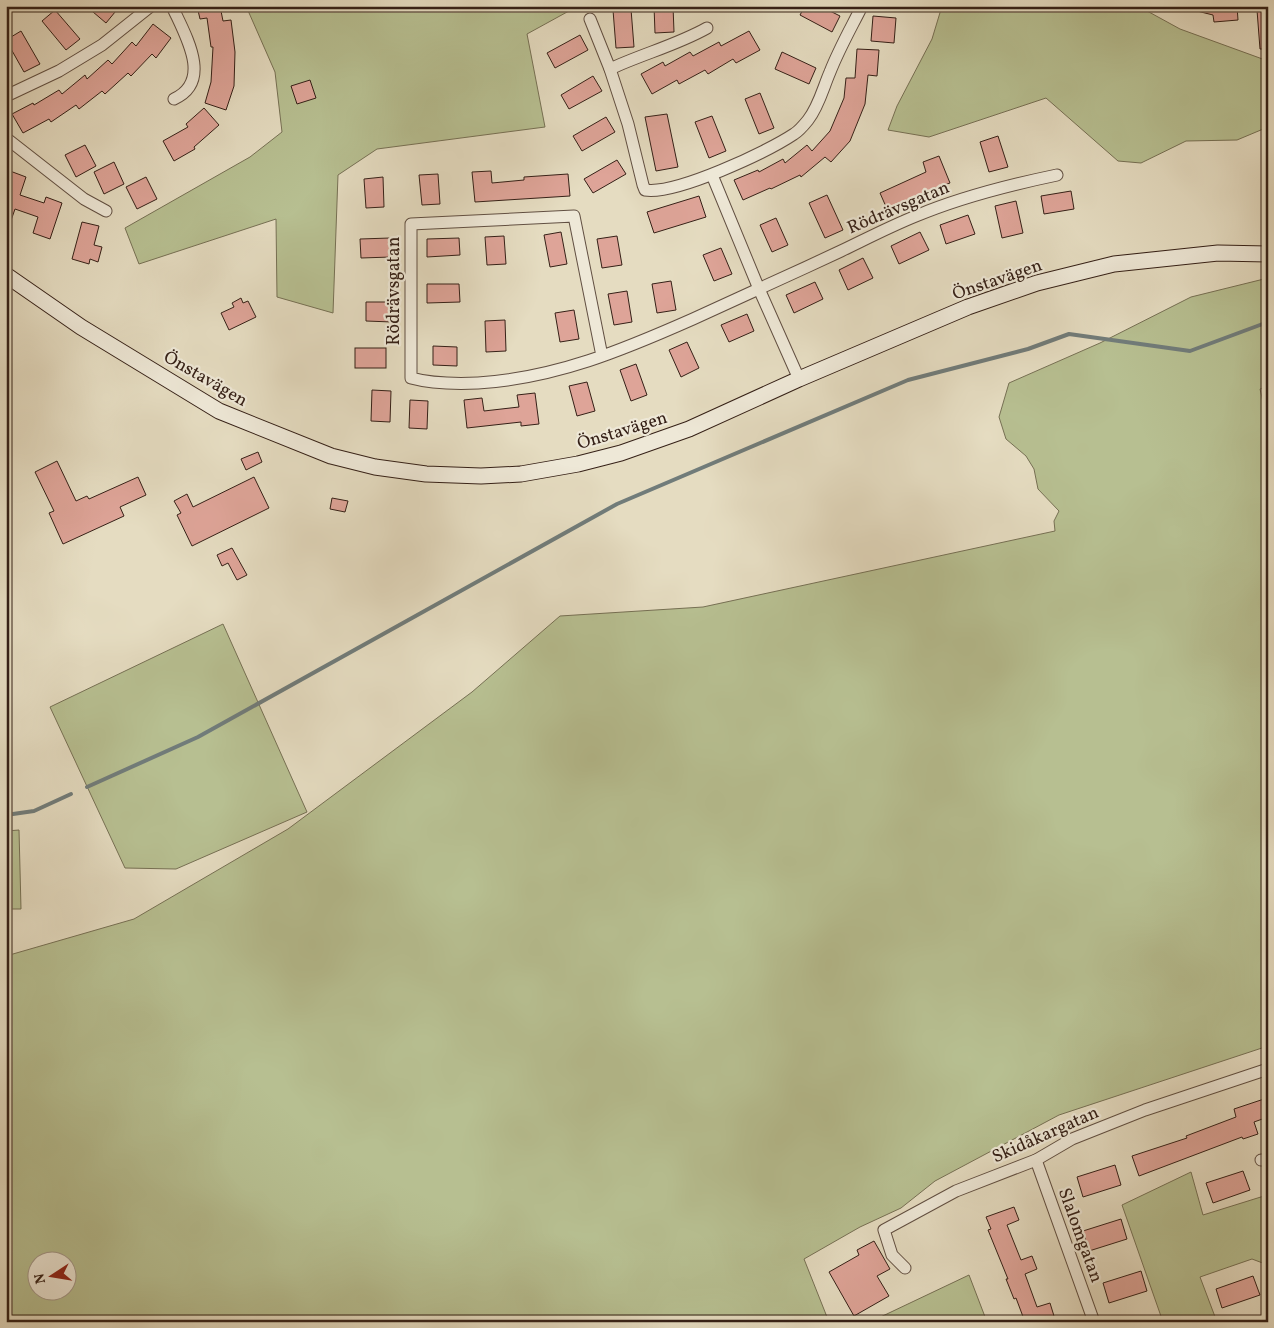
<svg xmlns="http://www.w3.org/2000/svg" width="1274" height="1328" viewBox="0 0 1274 1328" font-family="Vollkorn,serif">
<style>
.green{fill:#b7bf91;stroke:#767054;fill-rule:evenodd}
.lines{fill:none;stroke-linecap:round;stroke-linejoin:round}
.stream{stroke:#717c7a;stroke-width:4}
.building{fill:#dea498;stroke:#352017}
.street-casing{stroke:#614f42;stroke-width:13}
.secondary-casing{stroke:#352017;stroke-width:17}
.street{stroke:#eee8d7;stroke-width:11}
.secondary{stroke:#eee8d7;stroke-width:15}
.labels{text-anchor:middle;stroke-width:4.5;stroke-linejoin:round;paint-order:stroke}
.street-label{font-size:18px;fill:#352017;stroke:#eee8d7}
</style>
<rect width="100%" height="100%" fill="#e5dcc1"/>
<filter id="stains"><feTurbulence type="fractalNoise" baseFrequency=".004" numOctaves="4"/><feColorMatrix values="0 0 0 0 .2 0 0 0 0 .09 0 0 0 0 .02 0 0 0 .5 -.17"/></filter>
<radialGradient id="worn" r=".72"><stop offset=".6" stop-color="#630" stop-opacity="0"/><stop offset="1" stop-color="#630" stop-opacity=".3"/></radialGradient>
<g class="green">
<polygon points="246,6 578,6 527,34 545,127 377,149 338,175 333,313 277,297 276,219 139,264 125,228 250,157 282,132 275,72"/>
<polygon points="942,6 1138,6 1180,29 1268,61 1268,127 1237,140 1186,141 1141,163 1118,161 1046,98 929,137 888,130 897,106 932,39"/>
<path d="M1268,278v109l-8,2 8,34v623l-209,69 -124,66 -34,27 -41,19 -56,32 25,63h-823v-366l128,-37 154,-90 184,-137 88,-76 143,-9 352,-76 -1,-10 5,-10 -21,-22 -4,-20 -8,-13 -20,-17 -7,-22 10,-34 91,-40 91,-46zM68,1260v30h-30v-30z"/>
<polygon points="223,624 307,812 176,869 125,868 50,707"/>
<polygon points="19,830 21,909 6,909 6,831"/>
<polygon points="1191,1172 1203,1215 1264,1196 1268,1208 1268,1265 1252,1259 1200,1277 1217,1322 1163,1322 1122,1205"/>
<polygon points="969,1275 987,1322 870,1322"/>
</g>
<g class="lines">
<g class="stream">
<polyline points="87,787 198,737 617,504 908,380 1028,349 1069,334 1190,351 1268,322"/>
<polyline points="6,815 34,811 71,794"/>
</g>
</g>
<g class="building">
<polygon points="86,6 120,6 106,23"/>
<polygon points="197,6 220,6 223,21 231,20 235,52 234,86 226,110 205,103 211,82 213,47 211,47 207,18 200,19"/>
<polygon points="654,6 673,6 674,32 655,33"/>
<polygon points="805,6 820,6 840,16 832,32 800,15"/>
<polygon points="1194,6 1237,6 1238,20 1214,22 1213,15 1193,10"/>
<polygon points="631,9 634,47 616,48 613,10"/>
<polygon points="1268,9 1268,49 1260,49 1257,10"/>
<polygon points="55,10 80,39 66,50 42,21"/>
<polygon points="873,16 896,18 894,43 871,41"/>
<polygon points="153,24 171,38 156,58 152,54 131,76 128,73 105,94 102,91 79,109 76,105 51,122 49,119 23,133 12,114 33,103 34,105 59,90 62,94 85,75 87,79 108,60 112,64 132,42 136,46"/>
<polygon points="21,31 40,64 24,72 6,40"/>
<polygon points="749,31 760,50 736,63 733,59 708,74 705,70 679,84 677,80 652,94 641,74 663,62 665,66 690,52 693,56 719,42 721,46"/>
<polygon points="580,35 588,50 555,68 547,53"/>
<polygon points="857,49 879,50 877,76 868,75 865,104 850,141 831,162 825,157 801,177 800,175 771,189 770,188 743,200 734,180 758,170 759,172 783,159 785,163 807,145 812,151 830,131 844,98 846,78 855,78"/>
<polygon points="782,52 816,68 809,84 775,69"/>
<polygon points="593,76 602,91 569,109 561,95"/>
<polygon points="310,80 316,98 297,104 291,86"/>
<polygon points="760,93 774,128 759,134 745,99"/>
<polygon points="204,108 219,125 194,147 195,149 174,161 163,141 188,127 186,124"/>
<polygon points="667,114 678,167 656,171 645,117"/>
<polygon points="712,116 726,151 709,158 695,122"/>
<polygon points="606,117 615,132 582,151 573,136"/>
<polygon points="998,136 1008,167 989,172 980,142"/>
<polygon points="85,145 96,166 76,177 65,155"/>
<polygon points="939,156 950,183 933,189 887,209 880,193 926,172 923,162"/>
<polygon points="617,160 626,174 593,193 584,179"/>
<polygon points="114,162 124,184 104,194 94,172"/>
<polygon points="10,171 26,177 20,195 44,203 46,197 62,203 50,239 33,233 38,217 15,209 8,229 6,228 6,182"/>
<polygon points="491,171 492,183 524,180 524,177 568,174 570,196 475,202 472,172"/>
<polygon points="438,174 440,204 422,205 419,175"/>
<polygon points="146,177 157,199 137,209 126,187"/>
<polygon points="383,177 384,207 366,208 364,179"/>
<polygon points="1071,191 1074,209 1044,214 1041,196"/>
<polygon points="827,195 843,230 825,238 809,203"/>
<polygon points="699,196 706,217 654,233 647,212"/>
<polygon points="1016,201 1023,233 1002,238 995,206"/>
<polygon points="968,215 975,234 946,244 940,225"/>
<polygon points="776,218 788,245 772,252 760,225"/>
<polygon points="82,222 99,226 94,245 102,247 98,262 90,259 89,264 72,259"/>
<polygon points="561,232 567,264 550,267 544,235"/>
<polygon points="920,232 929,250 899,264 891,246"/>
<polygon points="504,236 506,264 487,265 485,237"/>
<polygon points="617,236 622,265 602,268 597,239"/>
<polygon points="390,238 391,257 361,258 360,239"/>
<polygon points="459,238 460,255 427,257 427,239"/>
<polygon points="721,248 732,274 714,281 703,255"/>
<polygon points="863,258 873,278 848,290 839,270"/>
<polygon points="671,281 676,310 657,313 652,284"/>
<polygon points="815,282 823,299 794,313 786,295"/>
<polygon points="427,284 459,284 460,302 427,303"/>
<polygon points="627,291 632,322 614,325 608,294"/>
<polygon points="241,298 243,303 248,301 256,317 229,330 221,313 234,307 232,303"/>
<polygon points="366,302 392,302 392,322 366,321"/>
<polygon points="574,310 579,339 560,342 555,313"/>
<polygon points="747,314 754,331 729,342 721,325"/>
<polygon points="505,320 506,351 486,352 485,321"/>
<polygon points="687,342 699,368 681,377 669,350"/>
<polygon points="433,346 457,347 457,366 433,365"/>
<rect x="355" y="348" width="31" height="20"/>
<polygon points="636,364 647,395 631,401 620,370"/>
<polygon points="587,382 595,411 577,416 569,386"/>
<polygon points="372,390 391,391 390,422 371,421"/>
<polygon points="535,393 539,424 521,426 521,422 467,428 464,400 482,398 484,411 519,407 517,395"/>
<polygon points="410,400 428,401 427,429 409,428"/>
<polygon points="258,452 262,462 246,470 241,459"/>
<polygon points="57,461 76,501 87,496 89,499 138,477 146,495 120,507 124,516 63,544 49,513 54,511 35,472"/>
<polygon points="254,477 269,508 192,546 177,515 181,513 174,501 187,494 193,507"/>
<polygon points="332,498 348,501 345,512 330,509"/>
<polygon points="232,548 247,575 237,580 228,563 222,566 217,555"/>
<polygon points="1264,1099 1268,1117 1254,1122 1258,1134 1243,1139 1242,1137 1139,1176 1132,1156 1187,1138 1186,1136 1236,1117 1234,1109"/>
<polygon points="1115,1165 1121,1185 1083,1197 1077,1177"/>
<polygon points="1243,1171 1250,1190 1213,1203 1206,1183"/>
<polygon points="1014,1207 1019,1220 1007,1225 1021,1260 1032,1256 1037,1269 1025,1274 1037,1307 1050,1303 1054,1316 1039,1322 1025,1322 1016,1298 1014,1299 1006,1279 1008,1279 988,1230 991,1229 986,1217"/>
<polygon points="1121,1219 1127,1239 1089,1251 1083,1231"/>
<polygon points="874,1241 890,1269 877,1276 889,1296 854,1316 829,1272 859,1255 857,1250"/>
<polygon points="1141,1271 1147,1291 1109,1303 1103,1283"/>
<polygon points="1253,1276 1260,1295 1222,1308 1216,1289"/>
</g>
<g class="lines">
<defs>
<g id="street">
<path d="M172,6c12,27 42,75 2,93"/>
<path d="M590,19l20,50 18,55 15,61 2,5c31,5 122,-38 149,-56 5,-3 10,-9 14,-14 11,-14 15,-32 22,-48 9,-23 21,-44 32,-66"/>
<path d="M610,69c32,-15 67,-24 97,-41"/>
<polyline points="6,96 59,71 102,45 151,6"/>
<polyline points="6,138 84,199 106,211"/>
<polyline points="712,175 759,289 799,379"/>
<path d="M602,356l-28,-140 -163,8v154c22,6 44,6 67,5 78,-5 145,-33 215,-64 50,-23 99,-45 148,-68 25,-12 50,-25 75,-35 45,-19 93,-31 141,-41"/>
<polyline points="1036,1160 1094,1322"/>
<polyline points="1261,1160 1268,1160"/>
<polyline points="905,1268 892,1255 884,1230 956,1191 1036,1160 1072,1139 1145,1110 1268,1069"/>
</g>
<polyline id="secondary" points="6,275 81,327 219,411 331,456 375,467 426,474 481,476 521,474 578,464 621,453 689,429 799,379 968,307 1037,283 1114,264 1218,253 1268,254"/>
</defs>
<use href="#street" class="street-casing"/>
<use href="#secondary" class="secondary-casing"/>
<use href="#street" class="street"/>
<use href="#secondary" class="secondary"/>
</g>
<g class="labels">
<g class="street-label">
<text transform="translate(898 207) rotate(-23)" y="6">Rödrävsgatan</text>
<text transform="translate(997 279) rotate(-19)" y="6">Önstavägen</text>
<text transform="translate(393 291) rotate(-90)" y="6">Rödrävsgatan</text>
<text transform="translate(206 378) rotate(30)" y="6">Önstavägen</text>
<text transform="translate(622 430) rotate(-17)" y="6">Önstavägen</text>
<text transform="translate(1045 1134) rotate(-24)" y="6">Skidåkargatan</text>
<text transform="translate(1081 1235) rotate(70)" y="6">Slalomgatan</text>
</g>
</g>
<rect width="1274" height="1328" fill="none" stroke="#e5dcc1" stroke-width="25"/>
<rect x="8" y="8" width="1259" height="1313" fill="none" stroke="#352017" stroke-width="2.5"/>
<rect x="12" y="12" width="1249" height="1303" fill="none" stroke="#352017"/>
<g transform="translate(52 1276) rotate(258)"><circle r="24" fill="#eee8d7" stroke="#a4988a"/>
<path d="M0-4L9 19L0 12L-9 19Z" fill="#8f2418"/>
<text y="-8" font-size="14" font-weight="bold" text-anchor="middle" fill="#352017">N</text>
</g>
<rect width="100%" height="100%" filter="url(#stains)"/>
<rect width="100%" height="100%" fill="url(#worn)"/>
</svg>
